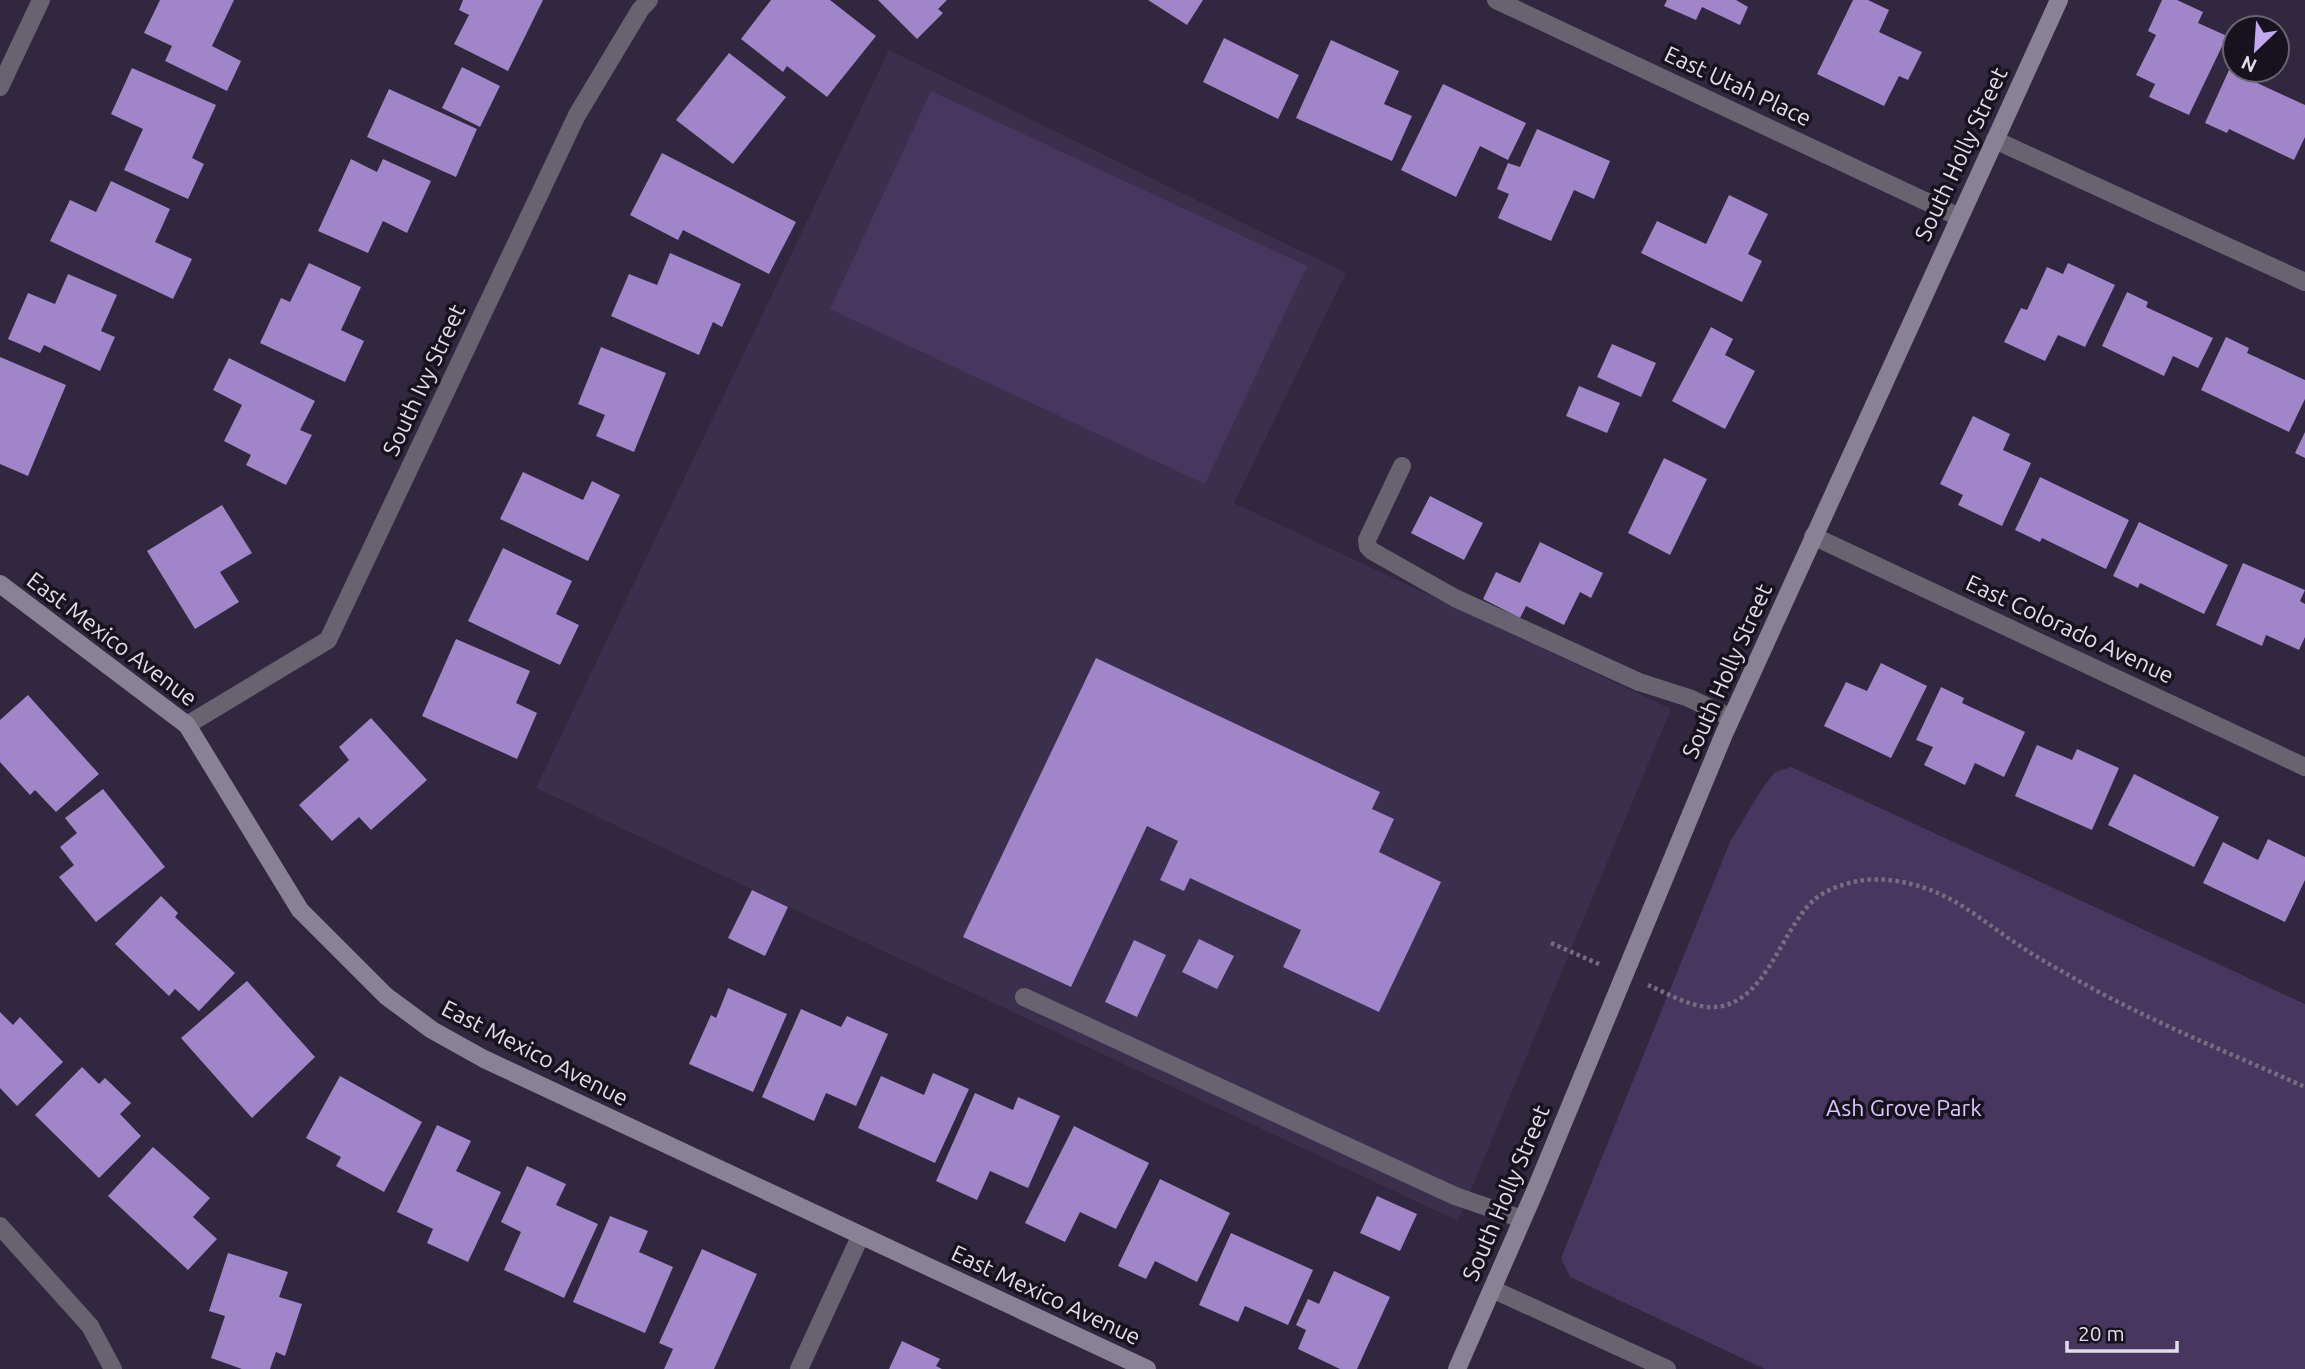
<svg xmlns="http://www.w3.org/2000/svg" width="2305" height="1369" viewBox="0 0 2305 1369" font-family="Ubuntu,sans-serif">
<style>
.built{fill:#3b2f4e}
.green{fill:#47375e}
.building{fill:#a085c8}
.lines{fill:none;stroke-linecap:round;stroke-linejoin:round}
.path{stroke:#756d82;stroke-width:4.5;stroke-dasharray:3.5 3.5;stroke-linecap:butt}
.lane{stroke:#686370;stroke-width:18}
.street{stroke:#686370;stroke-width:18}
.secondary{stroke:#898295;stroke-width:18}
.labels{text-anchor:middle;stroke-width:7;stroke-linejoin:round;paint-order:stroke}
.street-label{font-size:23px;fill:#e2ddec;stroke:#17131e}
.park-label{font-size:23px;fill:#dbc6fd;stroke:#17131e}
</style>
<rect width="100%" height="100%" fill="#31273f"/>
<polygon class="built" points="889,50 1346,273 1234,503 1671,709 1458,1221 536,788"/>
<g class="green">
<polygon points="931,91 1307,266 1205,484 830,309"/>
<polygon points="1791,767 2305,1004 2305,1369 1765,1369 1570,1277 1561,1258 1730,842 1762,789 1775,772"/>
</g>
<g class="building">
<polygon points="160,0 234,0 212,46 241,61 227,91 165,61 172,46 144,33"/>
<polygon points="463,0 543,0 508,71 454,44 469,15 459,10"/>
<polygon points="771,0 830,0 876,36 827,97 787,66 783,72 741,39"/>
<polygon points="878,0 947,0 938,9 943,13 917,39"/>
<polygon points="1148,0 1203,0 1187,25"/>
<polygon points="1667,0 1736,0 1748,7 1740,25 1702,7 1696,20 1664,6"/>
<polygon points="1853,0 1868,0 1889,10 1879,32 1922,52 1908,80 1899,76 1884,106 1817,74"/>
<polygon points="2162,0 2177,0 2203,12 2198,23 2227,36 2189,115 2149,97 2155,84 2136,75 2156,35 2148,31"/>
<polygon points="1224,38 1299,75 1278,119 1203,82"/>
<polygon points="1331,40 1399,71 1384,104 1412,116 1392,161 1296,118"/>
<polygon points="729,53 786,97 733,164 676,120"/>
<polygon points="462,67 500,86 480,127 442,108"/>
<polygon points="132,68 216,105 192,158 204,164 188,199 124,170 143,129 111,114"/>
<polygon points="2229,70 2305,105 2305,137 2294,160 2229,129 2227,133 2205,123"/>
<polygon points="1443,84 1526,123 1508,160 1480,146 1456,197 1401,170"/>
<polygon points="389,89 477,129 456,177 367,137"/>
<polygon points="1537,129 1610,161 1594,199 1574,190 1551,241 1498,218 1509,194 1497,189 1508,163 1520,167"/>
<polygon points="662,153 796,222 769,274 683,230 678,240 630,215"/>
<polygon points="351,159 377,172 383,159 431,181 407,233 383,221 368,253 318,231"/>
<polygon points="111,181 170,209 155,242 192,259 173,299 50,241 70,200 96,212"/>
<polygon points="1729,195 1768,214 1748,254 1762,261 1742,302 1641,253 1657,221 1706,244"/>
<polygon points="670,253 741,284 722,327 713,322 699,355 611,316 629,274 657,285"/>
<polygon points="309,263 361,287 341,330 364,341 345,382 260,343 281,298 290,302"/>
<polygon points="2068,263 2115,285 2085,347 2058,335 2045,361 2004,342 2021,308 2027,310 2047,267 2063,274"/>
<polygon points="68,274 117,295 101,331 115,337 100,371 44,345 40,353 8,339 28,293 55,304"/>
<polygon points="2127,292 2148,302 2146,307 2213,338 2198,368 2173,356 2164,376 2102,346"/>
<polygon points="1711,327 1733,339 1725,355 1755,371 1725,429 1672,401"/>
<polygon points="2226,337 2249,348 2247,353 2305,380 2305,399 2289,432 2201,390"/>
<polygon points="1612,344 1656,363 1641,397 1597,377"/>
<polygon points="601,347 666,373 634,452 596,436 605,415 578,404"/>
<polygon points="0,357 66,385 28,476 0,464"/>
<polygon points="229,358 315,401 300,430 312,435 286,485 246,465 251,455 224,441 242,405 213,390"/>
<polygon points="1579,386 1620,403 1607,433 1566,416"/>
<polygon points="1973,416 2010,434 2003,450 2031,463 2002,526 1958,505 1963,495 1940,484"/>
<polygon points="2305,432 2305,458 2295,453"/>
<polygon points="1664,458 1707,479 1670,555 1628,533"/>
<polygon points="523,472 583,500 592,481 620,495 588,561 500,519"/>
<polygon points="2040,477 2129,520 2106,569 2042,538 2040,542 2015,530"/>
<polygon points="1430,496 1483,523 1464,560 1411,533"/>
<polygon points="222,505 252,553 220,572 239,602 195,629 147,551"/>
<polygon points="2139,522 2228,565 2204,614 2140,583 2138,588 2113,576"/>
<polygon points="1540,542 1603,573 1591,598 1580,592 1564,625 1526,606 1520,618 1483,599 1496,572 1520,583"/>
<polygon points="503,548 572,581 556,614 579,625 560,665 468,621"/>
<polygon points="2243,563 2305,590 2300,601 2305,604 2305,637 2299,650 2266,635 2262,646 2216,625"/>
<polygon points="456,639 530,671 516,703 537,713 517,759 422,716"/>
<polygon points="1096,658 1380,792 1372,809 1394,819 1379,852 1441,882 1379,1012 1283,967 1301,930 1190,878 1184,891 1160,880 1178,841 1147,826 1071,987 963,937"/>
<polygon points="1881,663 1927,686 1891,758 1824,726 1846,682 1867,691"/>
<polygon points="1941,687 1964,698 1962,703 2025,732 2004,777 1975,763 1965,785 1924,765 1933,747 1916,740"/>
<polygon points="28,695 99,774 56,812 35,790 30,795 0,762 0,720"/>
<polygon points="371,718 427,780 371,830 359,817 332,841 299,805 349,760 339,747"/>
<polygon points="2037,745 2072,760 2077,749 2119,768 2092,830 2015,796"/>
<polygon points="2134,774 2219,817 2194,867 2108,825"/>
<polygon points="103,789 165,867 96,922 59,877 74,865 60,847 77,833 65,818"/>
<polygon points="2268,839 2305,857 2305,880 2285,922 2203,883 2223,842 2258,860"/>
<polygon points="752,890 788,907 765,956 728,938"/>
<polygon points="161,896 178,913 175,917 235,973 199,1011 175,989 169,996 115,944"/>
<polygon points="1199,939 1234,956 1217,989 1182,972"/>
<polygon points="1134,940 1166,955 1137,1017 1105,1002"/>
<polygon points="247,981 315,1057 252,1118 181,1038"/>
<polygon points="728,988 787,1014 753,1092 689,1064 711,1015 716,1018"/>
<polygon points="801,1009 841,1027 847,1016 888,1034 856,1106 826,1093 814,1121 762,1097"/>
<polygon points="0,1012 13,1025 20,1017 63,1062 17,1106 0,1088"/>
<polygon points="82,1067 99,1084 105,1078 131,1103 120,1114 141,1136 99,1178 35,1115"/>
<polygon points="933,1073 969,1089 935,1163 858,1128 881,1076 924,1095"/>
<polygon points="340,1076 422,1122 384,1192 336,1166 341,1157 306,1138"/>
<polygon points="975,1093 1013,1110 1018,1097 1060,1116 1028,1188 990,1171 977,1200 936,1181"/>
<polygon points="437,1125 471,1141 456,1171 501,1192 468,1262 427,1243 433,1229 397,1212"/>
<polygon points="1074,1126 1149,1163 1116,1229 1080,1212 1065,1242 1025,1223"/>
<polygon points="153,1147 210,1198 193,1217 217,1239 188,1270 108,1196"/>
<polygon points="527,1166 566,1184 556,1205 598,1224 564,1298 504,1270 521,1232 501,1222"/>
<polygon points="1160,1179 1230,1213 1197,1282 1155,1261 1146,1279 1118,1266"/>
<polygon points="1377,1196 1417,1214 1400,1251 1360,1233"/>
<polygon points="610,1216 648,1231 639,1252 673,1267 645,1333 573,1302"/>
<polygon points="1231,1233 1313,1270 1288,1325 1245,1306 1238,1322 1199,1305"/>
<polygon points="702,1249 757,1274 714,1369 664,1369 673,1349 659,1343"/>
<polygon points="228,1253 288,1272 279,1297 302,1304 285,1356 276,1352 270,1369 242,1369 211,1358 225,1316 209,1311"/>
<polygon points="1334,1271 1390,1297 1357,1369 1340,1369 1298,1349 1306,1330 1296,1325 1308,1299 1319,1304"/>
<polygon points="902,1341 940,1359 936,1366 942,1369 889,1369"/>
</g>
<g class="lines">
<g class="path">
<polyline points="1551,943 1601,965"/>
<path d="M1648,985c18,8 39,20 59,22 58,4 72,-76 107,-107 11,-10 29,-16 44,-19 22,-4 46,0 67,7 36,12 64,38 95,58 19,13 40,24 59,35 72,41 151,72 226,106"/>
</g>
<g class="lane">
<polyline points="1402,466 1367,540 1368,547 1372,551 1455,598 1639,682 1689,698 1731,718"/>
<polyline points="1024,997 1455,1196 1522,1219"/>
</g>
<g class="street">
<polyline points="1496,0 1959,217"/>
<polyline points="0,87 41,0"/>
<polyline points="1995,140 2305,282"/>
<polyline points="1813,536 2305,767"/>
<polyline points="187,725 328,640 577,115 640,10 649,0"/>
<polyline points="0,1226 90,1326 113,1369"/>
<polyline points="1492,1289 1667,1369"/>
<polyline points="799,1369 860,1237"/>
</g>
<g class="secondary">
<polyline points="0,584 187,725 300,910 386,996 432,1030 484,1059 1147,1369"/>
<polyline points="1457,1369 1535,1191 1724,734 2059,0"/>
</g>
</g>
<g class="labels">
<g class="street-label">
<text transform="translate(1738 86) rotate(25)" y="8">East Utah Place</text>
<text transform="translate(1961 154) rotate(-65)" y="8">South Holly Street</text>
<text transform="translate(424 380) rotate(-65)" y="8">South Ivy Street</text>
<text transform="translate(2070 629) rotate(25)" y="8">East Colorado Avenue</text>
<text transform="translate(112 639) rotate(37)" y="8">East Mexico Avenue</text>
<text transform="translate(1727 671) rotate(-66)" y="8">South Holly Street</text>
<text transform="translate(535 1053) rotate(27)" y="8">East Mexico Avenue</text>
<text transform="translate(1506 1193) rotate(-67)" y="8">South Holly Street</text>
<text transform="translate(1046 1295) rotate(25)" y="8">East Mexico Avenue</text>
</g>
<g class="park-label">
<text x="1904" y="1116">Ash Grove Park</text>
</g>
</g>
<g transform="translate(2256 49) rotate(205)"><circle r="33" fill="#17131e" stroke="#686470" stroke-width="2"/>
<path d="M0-5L12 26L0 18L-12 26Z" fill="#c4a7f1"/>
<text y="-10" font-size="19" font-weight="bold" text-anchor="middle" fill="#e2ddec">N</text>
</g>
<path d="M2067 1341v10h110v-10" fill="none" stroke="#e2ddec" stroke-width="3.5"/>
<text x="2078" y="1341" font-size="21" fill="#e2ddec" stroke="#17131e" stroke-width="5" paint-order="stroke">20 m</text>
</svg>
